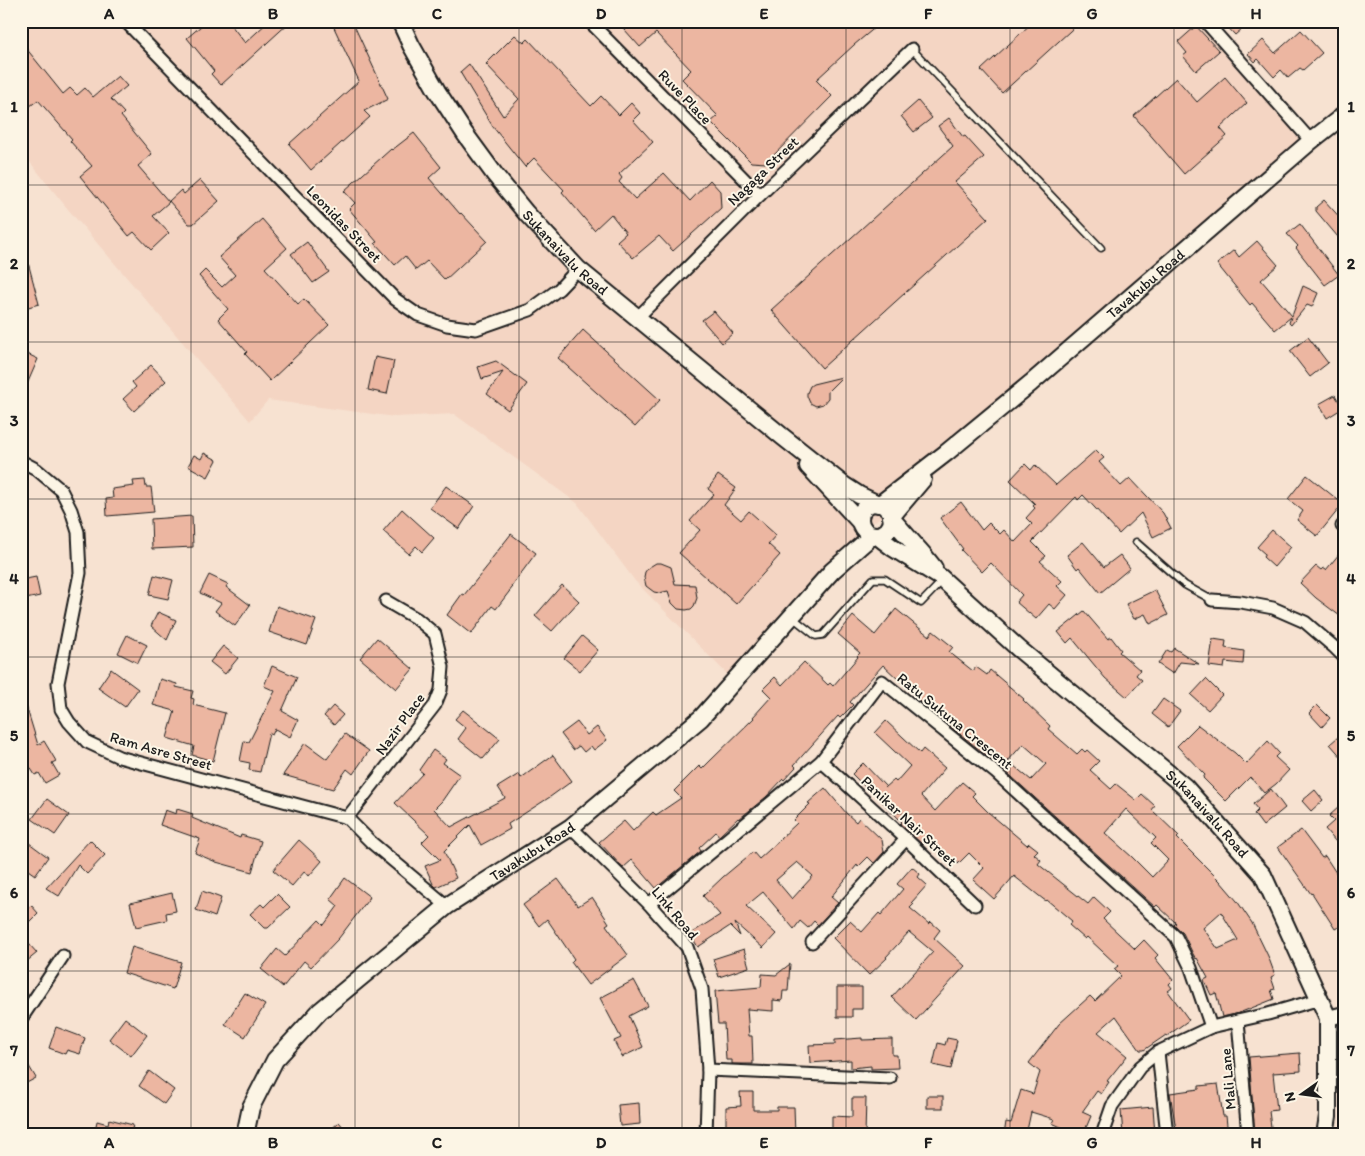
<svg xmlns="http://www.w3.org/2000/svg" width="1365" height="1156" viewBox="0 0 1365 1156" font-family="Itim,sans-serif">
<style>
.built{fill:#f4d5c3}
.building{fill:#ecb6a1;stroke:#1c1c1c;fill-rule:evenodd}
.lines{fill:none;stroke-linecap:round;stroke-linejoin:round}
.service-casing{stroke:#1c1c1c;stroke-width:9}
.minor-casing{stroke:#1c1c1c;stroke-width:15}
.tertiary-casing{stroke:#1c1c1c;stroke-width:18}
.secondary-casing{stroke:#1c1c1c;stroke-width:20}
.service{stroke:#fcf5e5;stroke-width:5.5}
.minor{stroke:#fcf5e5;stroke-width:11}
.tertiary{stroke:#fcf5e5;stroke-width:14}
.secondary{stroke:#fcf5e5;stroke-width:16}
.grid{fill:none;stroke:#1c1c1c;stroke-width:1;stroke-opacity:0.55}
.labels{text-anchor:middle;stroke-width:4;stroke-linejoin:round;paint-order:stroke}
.street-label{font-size:15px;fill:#1c1c1c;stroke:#fcf5e5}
.neatline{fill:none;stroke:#1c1c1c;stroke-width:2}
.grid-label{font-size:16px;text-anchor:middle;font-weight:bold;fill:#1c1c1c}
</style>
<rect width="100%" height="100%" fill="#f7e2d1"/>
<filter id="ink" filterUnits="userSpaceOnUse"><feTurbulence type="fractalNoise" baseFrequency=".02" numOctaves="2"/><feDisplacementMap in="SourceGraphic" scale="10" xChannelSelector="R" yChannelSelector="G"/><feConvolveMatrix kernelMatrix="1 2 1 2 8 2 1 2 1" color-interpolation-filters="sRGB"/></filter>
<g filter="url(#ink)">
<polygon class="built" points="21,21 1206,21 1311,141 889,510 864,530 832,571 734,681 635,581 577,503 454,414 395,417 268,400 250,421 67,208 21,151"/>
<g class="building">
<polygon points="197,21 228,21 245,43 269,21 291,21 221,85 211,74 214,71 187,38 201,26"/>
<polygon points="331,21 352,21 388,99 364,111 370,117 311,170 289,144 359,81"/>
<polygon points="617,21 883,21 854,45 816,80 832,96 766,163 751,162 711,122 718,116 682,79 691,70 656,33 640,47"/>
<polygon points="1034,21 1081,21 1002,93 981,70"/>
<polygon points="1222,21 1251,21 1235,35"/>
<polygon points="1196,26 1219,51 1196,71 1183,56 1187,53 1178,42"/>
<polygon points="1301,30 1322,53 1303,70 1300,68 1288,78 1281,70 1274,77 1258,59 1255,62 1248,54 1263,40 1275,53"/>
<polygon points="515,35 524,43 528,39 591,106 601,96 619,115 631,103 640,113 633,120 653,142 619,174 622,178 619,182 635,199 664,173 690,201 710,180 720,191 721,208 673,251 659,236 633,258 617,241 626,233 611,214 594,230 562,192 564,190 534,158 525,167 493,127 460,72 469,64 503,116 519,99 486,64"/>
<polygon points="21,42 63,94 70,88 77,95 85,88 93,97 118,76 127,86 111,99 124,113 121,116 152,154 138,166 169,202 153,216 169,233 151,250 134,232 129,236 80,176 92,166 70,141 72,139 38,100 21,113"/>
<polygon points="1225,77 1247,103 1220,128 1227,136 1184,174 1134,116 1176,78 1197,102"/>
<polygon points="918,101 932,118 914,132 901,116"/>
<polygon points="949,118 963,137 965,136 984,157 955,182 988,218 822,368 771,310 952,147 953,146 938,126"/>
<polygon points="414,133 441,167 429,178 460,214 461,213 487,241 445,280 427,261 416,270 405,256 395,265 375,243 377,242 349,209 355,203 344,191 391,149 392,150"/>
<polygon points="200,180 219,201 193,224 189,224 169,201 181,190 184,194"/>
<polygon points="1324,200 1344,222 1344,231 1338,237 1316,211 1316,207"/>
<polygon points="262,219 287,248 265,268 298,304 304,299 329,325 270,381 245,354 247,352 218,319 228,309 199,276 205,270 222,287 235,275 219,257"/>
<polygon points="1300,224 1339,275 1325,285 1296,248 1298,246 1287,234"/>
<polygon points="1257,241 1278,265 1261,280 1292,316 1303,286 1318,293 1312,307 1307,305 1291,325 1289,323 1291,317 1275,330 1252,303 1250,305 1217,264 1234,250 1239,257"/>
<polygon points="307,242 329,272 313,283 291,254"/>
<polygon points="21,251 25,251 39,304 21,309"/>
<polygon points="714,311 733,333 722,343 702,320"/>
<polygon points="583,330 660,400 635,427 558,358"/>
<polygon points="1308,337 1328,363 1310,377 1290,351"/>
<polygon points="21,351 38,359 21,398"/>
<polygon points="375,357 394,361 387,394 368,390"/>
<polygon points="496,361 527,384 508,410 487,394 503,372 482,379 478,367"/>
<polygon points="151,365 166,381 134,411 123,399 136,387 132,382"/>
<polygon points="842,377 828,391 828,398 823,404 816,406 810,403 807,396 807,393 810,386 813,384"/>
<polygon points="1335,395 1343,408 1327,418 1319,404"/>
<polygon points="1096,450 1104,458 1099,462 1121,486 1130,478 1163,513 1171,528 1153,537 1141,513 1119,534 1083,495 1078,500 1076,497 1032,542 1046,556 1040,561 1062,581 1057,586 1067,595 1055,609 1049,604 1036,619 1016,602 1022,595 991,563 982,572 961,550 963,549 940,518 961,502 982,530 989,523 1000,534 1004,530 1015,542 1032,524 1026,518 1035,508 1033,506 1035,504 1010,480 1025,464 1031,470 1035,465 1056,485"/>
<polygon points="204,453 217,460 208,477 188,466 194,455 201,459"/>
<polygon points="718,475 736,488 724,505 741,520 749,511 776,535 768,544 780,555 736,604 679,553 700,530 690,521 714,494 708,489"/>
<polygon points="1307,475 1343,504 1317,536 1297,520 1303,511 1288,499"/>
<polygon points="145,480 146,487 151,487 154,512 107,516 106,499 113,498 112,489 134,486 133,481"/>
<polygon points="446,486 474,506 459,529 430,508"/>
<polygon points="402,509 434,538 422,552 416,546 409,554 383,531"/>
<polygon points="192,516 193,547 152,549 151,519"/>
<polygon points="1272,530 1291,547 1274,567 1263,557 1265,554 1257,547"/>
<polygon points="511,534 536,553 511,587 512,588 496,609 492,606 471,634 447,615 462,594 464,595 490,563 489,562"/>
<polygon points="1083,542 1104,567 1120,555 1130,568 1100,593 1079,567 1077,569 1067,555"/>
<polygon points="1344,548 1344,619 1316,598 1300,583 1316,566 1321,570 1323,568 1326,570"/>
<polygon points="656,563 661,563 671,567 675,584 695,585 697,598 694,606 691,609 686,610 678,609 672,603 668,591 659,593 654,592 646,586 644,577 645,572 648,568"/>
<polygon points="154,575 173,580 168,599 149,595"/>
<polygon points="209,575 228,584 226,587 250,605 235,626 215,611 221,603 200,593"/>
<polygon points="36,577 40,596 21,600 21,580"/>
<polygon points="562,585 579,601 552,631 535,616"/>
<polygon points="1155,590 1168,615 1150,624 1145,614 1134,619 1126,604"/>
<polygon points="277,606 316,620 307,645 269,632"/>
<path d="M896,609l33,27 4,-5 20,16 -4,5 24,19 3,-4 11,8 3,-5 34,29 -1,1 27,26 -2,3 29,25 5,-5 3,3 2,-2 12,11 -9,9 21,19 5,-5 20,16 6,-6 13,12 -3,4 27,26 -2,2 43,43 17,20 15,22 16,33 7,19 -4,2 4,12 -4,1 3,9 -35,14 -17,4 -6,-24 -5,2 -7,-15 4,-2 -11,-20 -1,1 -3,-5 -10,-21 -9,-8 2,-2 -19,-18 -2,2 -154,-140 -86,-69 1,-2 -33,-31 -33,37 3,3 -13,13 -2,-2 -44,49 2,2 -12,13 -1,-1 -17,18 -27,22 -1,-1 -19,18 -3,-4 -17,16 2,3 -45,37 -24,-28 -9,8 -24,-26 25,-21 9,10 20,-19 3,3 25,-17 -7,-7 25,-25 3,3 8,-8 44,-43 -1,-1 18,-20 -8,-8 12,-12 7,8 22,-23 24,23 2,-2 3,3 25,-29 -1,-1 3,-3 -22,-19 15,-18 22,19zM1023,744l23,20 -15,16 -23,-19zM1126,809l30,29 -5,5 17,17 -16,17 -20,-20 -27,-24zM1221,912l17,28 -20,9 -15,-21z"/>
<polygon points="1084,611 1108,639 1111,637 1121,650 1119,652 1140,670 1136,675 1142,680 1127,697 1105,678 1072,638 1067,643 1058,632"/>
<polygon points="158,612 176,620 167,640 151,626"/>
<polygon points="127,635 147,645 138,663 118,653"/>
<polygon points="582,636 598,650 580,671 564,658"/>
<polygon points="377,638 413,669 396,689 360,658"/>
<polygon points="1213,639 1226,641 1225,648 1244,651 1243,664 1225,662 1224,668 1209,666"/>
<polygon points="223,646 238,658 225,674 210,662"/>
<polygon points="1174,648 1199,664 1180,662 1173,674 1158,664 1167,650 1171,652"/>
<polygon points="272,666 297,677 282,711 298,720 290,737 275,729 272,735 269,733 260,772 249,770 250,763 240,761 244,741 249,742 275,691 264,686"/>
<polygon points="111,669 138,689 125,707 98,688"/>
<polygon points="160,679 177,684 176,687 193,691 191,698 194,699 193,705 225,713 213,761 192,755 194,746 167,738 175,711 153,705"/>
<polygon points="1206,679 1222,695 1208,710 1191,695"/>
<polygon points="21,699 24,699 38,745 44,741 56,761 52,763 59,775 45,783 39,773 35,775 21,753"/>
<polygon points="1163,699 1180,711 1168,727 1152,714"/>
<polygon points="1317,705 1330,718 1322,727 1309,713"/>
<polygon points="333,706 343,715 334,725 324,716"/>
<polygon points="463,710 500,739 483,759 458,739 466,728 455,719"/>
<polygon points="886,721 920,753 923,749 945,768 921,796 935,811 962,782 975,793 972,796 988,812 1027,845 1029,843 1038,850 1034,854 1041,860 1038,864 1088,904 1094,897 1110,912 1103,919 1135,949 1144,940 1158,955 1155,958 1173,980 1169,984 1172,988 1168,991 1189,1020 1167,1036 1166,1035 1144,1050 1140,1050 1116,1016 1098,1032 1127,1056 1107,1081 1109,1082 1101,1094 1097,1091 1082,1112 1091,1116 1083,1135 1079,1135 1052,1123 1054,1119 1031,1112 1026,1135 1004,1135 1006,1122 1011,1123 1021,1090 1033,1094 1040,1072 1029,1063 1059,1024 1090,996 1095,1001 1121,976 1114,969 1118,966 1087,937 1085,939 1069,925 1072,921 1047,900 1046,901 1043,899 1014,876 994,899 973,880 984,868 969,853 958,864 955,860 951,864 926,841 923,845 900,824 902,822 869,788 868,790 852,774 863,763 886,787 894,780 896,782 910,766 875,733"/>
<polygon points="577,722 587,735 597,727 607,740 594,750 591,746 584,752 579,746 573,750 561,734"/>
<polygon points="1198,725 1235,753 1246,764 1268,741 1279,753 1275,757 1289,770 1276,784 1264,793 1250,777 1226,801 1203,778 1205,775 1177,746"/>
<polygon points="345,734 369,751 353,774 347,769 333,789 283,775 305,743 327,759"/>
<polygon points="1338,737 1344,743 1344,760 1330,744"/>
<polygon points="433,750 446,759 443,763 460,775 442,801 434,809 451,827 505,798 498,787 519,774 521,778 553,755 572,781 550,797 508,824 510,829 481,845 470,825 444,851 456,878 436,887 433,884 425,866 440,860 422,842 429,835 395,803 423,773 419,770"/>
<path d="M825,788l22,26 9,8 3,-4 23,22 2,12 -10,11 -6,-6 -10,10 -1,-2 -26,32 7,6 -20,22 -4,-4 -6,7 -8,-7 -6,8 -31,-37 -17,14 30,28 -13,14 -28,-25 5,13 -10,-10 -32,21 -8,-13 30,-19 -17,-19 20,-19 30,-25 6,7 21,-19v-1l17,-16 -3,-3 16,-16 -2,-1zM797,862l16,14 -21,23 -16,-19z"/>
<polygon points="1271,789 1285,808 1263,826 1254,814 1258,810 1253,804"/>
<polygon points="1315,790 1323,800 1311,811 1302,801"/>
<polygon points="47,799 69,815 55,835 32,819"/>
<polygon points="1339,807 1344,813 1344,835 1336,842 1325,829 1334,821 1329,816"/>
<polygon points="177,809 193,814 192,818 240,838 241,835 261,841 252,872 216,862 195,853 200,839 160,825 165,810 176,814"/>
<polygon points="1301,830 1322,858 1325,856 1344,885 1344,924 1335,929 1312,893 1311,894 1278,847"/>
<polygon points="21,837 48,857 35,875 21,865"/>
<polygon points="90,840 105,855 87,874 78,865 59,896 46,888"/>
<polygon points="299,840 322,861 309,876 305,871 292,886 273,870"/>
<polygon points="912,867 920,874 918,877 927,885 912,902 914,904 910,908 929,924 931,922 940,930 934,938 965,966 916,1020 892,997 933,952 909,932 886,957 887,958 869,975 833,938 850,921 862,932 879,913 881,915 903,889 897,884"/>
<polygon points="345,878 370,897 339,938 311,967 304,961 283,987 261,969 277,949 285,956 319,920 324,925 338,906 330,899"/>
<polygon points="558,879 578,906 592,897 609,923 606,925 628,955 588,985 571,962 574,959 547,919 539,926 523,905"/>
<polygon points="202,891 221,898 215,917 196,910"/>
<polygon points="172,893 176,911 166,913 167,920 136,927 130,903"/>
<polygon points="277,894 290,907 268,928 264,928 250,914 261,904 264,907"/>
<polygon points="31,905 38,913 21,930 21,915"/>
<polygon points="21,935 37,953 21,966"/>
<polygon points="132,947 181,962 173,989 124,973"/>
<polygon points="744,949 749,967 719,977 713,959"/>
<polygon points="790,964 788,991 783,991 782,1001 773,1000 773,1011 747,1009 749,1036 752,1036 753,1064 732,1064 732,1060 726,1060 724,1024 718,1024 715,991 761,987 762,974 776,975"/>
<polygon points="634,980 648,1006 629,1016 643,1047 622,1057 614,1041 621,1038 600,998"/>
<polygon points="837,987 862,987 862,1009 852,1009 852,1017 837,1017"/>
<polygon points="245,993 265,1005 245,1037 225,1024"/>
<polygon points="125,1018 147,1035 131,1056 109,1039"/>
<polygon points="56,1027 85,1038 80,1054 67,1050 65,1054 49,1048"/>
<polygon points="862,1038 862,1040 892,1039 892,1055 897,1055 898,1068 871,1069 871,1066 851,1068 851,1060 810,1063 809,1045 835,1044 835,1040"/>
<polygon points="947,1038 957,1040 951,1069 933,1065 938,1043 945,1045"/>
<polygon points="21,1053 36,1078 21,1086"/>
<polygon points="1300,1053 1301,1071 1273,1073 1277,1110 1269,1111 1272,1135 1255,1135 1249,1057"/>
<polygon points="149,1071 174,1090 164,1104 139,1086"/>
<polygon points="1218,1084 1223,1116 1226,1116 1228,1135 1177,1135 1170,1093 1199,1089 1199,1086"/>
<polygon points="740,1092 753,1092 753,1110 777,1110 777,1107 794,1107 795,1135 726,1135 726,1107 741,1106"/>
<rect x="927" y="1096" width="16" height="12"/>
<polygon points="852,1098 866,1098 865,1135 832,1135 832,1116 852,1117"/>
<polygon points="639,1103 640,1124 620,1126 618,1105"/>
<polygon points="1153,1107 1155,1135 1123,1135 1121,1110"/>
<polygon points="109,1119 133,1125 132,1129 137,1130 136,1135 94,1135 97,1121 108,1124"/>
<polygon points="339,1122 350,1135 325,1135"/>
</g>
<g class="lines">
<defs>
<g id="service">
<polyline points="1343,21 1344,21"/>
<polyline points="912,49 1101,248"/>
<polyline points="1136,542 1185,585 1212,600"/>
<polyline points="792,617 816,636 823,635 873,579 885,579 921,603 942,581"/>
</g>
<g id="minor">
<polyline points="125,21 395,299 418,315 447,325 476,329 530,310 559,289 578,269"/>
<polyline points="589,21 760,195"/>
<polyline points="1205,21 1311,141"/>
<polyline points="638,317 760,195 912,49"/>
<polyline points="21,461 36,469 61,490 71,510 78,532 80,573 58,683 61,709 69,722 87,742 119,757 347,818 372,843 447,906"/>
<polyline points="1342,526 1344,524"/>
<polyline points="1212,600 1241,602 1273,608 1305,622 1334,647 1344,657"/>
<polyline points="821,761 906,839 975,905"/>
<polyline points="347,818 435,705 441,690 443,667 435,634 417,619 386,601"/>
<polyline points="571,827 649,904 687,947 702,989 708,1070 706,1135"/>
<polyline points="649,904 821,761 882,681 996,773 1176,937 1191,968 1211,1027"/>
<polyline points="812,942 906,839"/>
<polyline points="21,1017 23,1016 63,956"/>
<polyline points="1238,1021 1248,1135"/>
<polyline points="1158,1052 1167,1135"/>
<polyline points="708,1070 890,1078"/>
<polyline points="1102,1135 1112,1106 1140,1067 1158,1052 1211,1027 1268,1014 1320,999"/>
</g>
<polyline id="tertiary" points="1328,1018 1344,1014"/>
<g id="secondary">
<path id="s1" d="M400,21l11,24 26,46 28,43 30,41 31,38 52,56 205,168 62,49 14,9 19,9"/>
<polyline points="808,466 860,522"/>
<circle cx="876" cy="519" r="16"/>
<path id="s2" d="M880,504l66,-51 85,-70 280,-242 33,-26"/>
<polyline points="891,517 923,479"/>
<polyline points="892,519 922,553 934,568"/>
<path id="s3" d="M876,535l17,13 47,29 79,72 166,138 78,88 65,143v98l-3,19"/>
<path id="s4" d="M245,1135l6,-28 24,-47 45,-49 127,-105 124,-79 130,-109 131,-147 41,-36"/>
</g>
</defs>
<use href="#service" class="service-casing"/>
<use href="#minor" class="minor-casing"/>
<use href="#tertiary" class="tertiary-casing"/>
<use href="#secondary" class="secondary-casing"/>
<use href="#service" class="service"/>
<use href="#minor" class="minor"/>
<use href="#tertiary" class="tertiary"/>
<use href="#secondary" class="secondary"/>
</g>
</g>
<path class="grid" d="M191,21v1114M355,21v1114M519,21v1114M682,21v1114M846,21v1114M1010,21v1114M1174,21v1114M21,185h1323M21,342h1323M21,499h1323M21,657h1323M21,814h1323M21,971h1323"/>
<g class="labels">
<g class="street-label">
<text transform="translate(685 97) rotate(46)" y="5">Ruve Place</text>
<text transform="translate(763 171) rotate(-44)" y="5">Nagaga Street</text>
<text transform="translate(344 224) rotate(46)" y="5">Leonidas Street</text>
<text dy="5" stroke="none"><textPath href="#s1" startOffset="286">Sukanaivalu Road</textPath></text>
<text dy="5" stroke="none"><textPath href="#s2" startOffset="345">Tavakubu Road</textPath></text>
<text transform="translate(955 721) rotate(39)" y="5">Ratu Sukuna Crescent</text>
<text transform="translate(400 724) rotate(-54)" y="5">Nazir Place</text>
<text transform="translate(161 751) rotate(16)" y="5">Ram Asre Street</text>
<text dy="5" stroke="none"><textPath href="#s3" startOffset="434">Sukanaivalu Road</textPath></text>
<text transform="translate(909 821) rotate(43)" y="5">Panikar Nair Street</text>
<text dy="5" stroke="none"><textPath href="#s4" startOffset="414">Tavakubu Road</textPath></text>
<text transform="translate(675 913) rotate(50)" y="5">Link Road</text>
<text transform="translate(1228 1079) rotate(-95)" y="5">Mali Lane</text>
</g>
</g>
<rect width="1365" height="1156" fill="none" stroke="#fcf5e5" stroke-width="55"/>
<g transform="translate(1302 1094) rotate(256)" stroke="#fcf5e5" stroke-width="4" paint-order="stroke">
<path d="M0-4L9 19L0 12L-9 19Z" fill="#1c1c1c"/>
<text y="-8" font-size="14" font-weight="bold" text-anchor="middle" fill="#1c1c1c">N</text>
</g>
<rect x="28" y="28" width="1310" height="1100" class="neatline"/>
<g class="grid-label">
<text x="109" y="19">A</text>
<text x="273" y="19">B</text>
<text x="437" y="19">C</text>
<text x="601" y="19">D</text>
<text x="764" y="19">E</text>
<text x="928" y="19">F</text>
<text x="1092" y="19">G</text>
<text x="1256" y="19">H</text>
<text x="14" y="112">1</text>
<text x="1351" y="112">1</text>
<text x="14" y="269">2</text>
<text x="1351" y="269">2</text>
<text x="14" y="426">3</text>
<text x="1351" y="426">3</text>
<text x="14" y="584">4</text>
<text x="1351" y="584">4</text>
<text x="14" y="741">5</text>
<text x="1351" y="741">5</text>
<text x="14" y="898">6</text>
<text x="1351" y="898">6</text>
<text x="14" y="1056">7</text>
<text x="1351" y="1056">7</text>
<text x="109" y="1148">A</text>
<text x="273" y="1148">B</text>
<text x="437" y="1148">C</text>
<text x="601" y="1148">D</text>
<text x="764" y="1148">E</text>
<text x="928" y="1148">F</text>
<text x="1092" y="1148">G</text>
<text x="1256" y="1148">H</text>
</g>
</svg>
